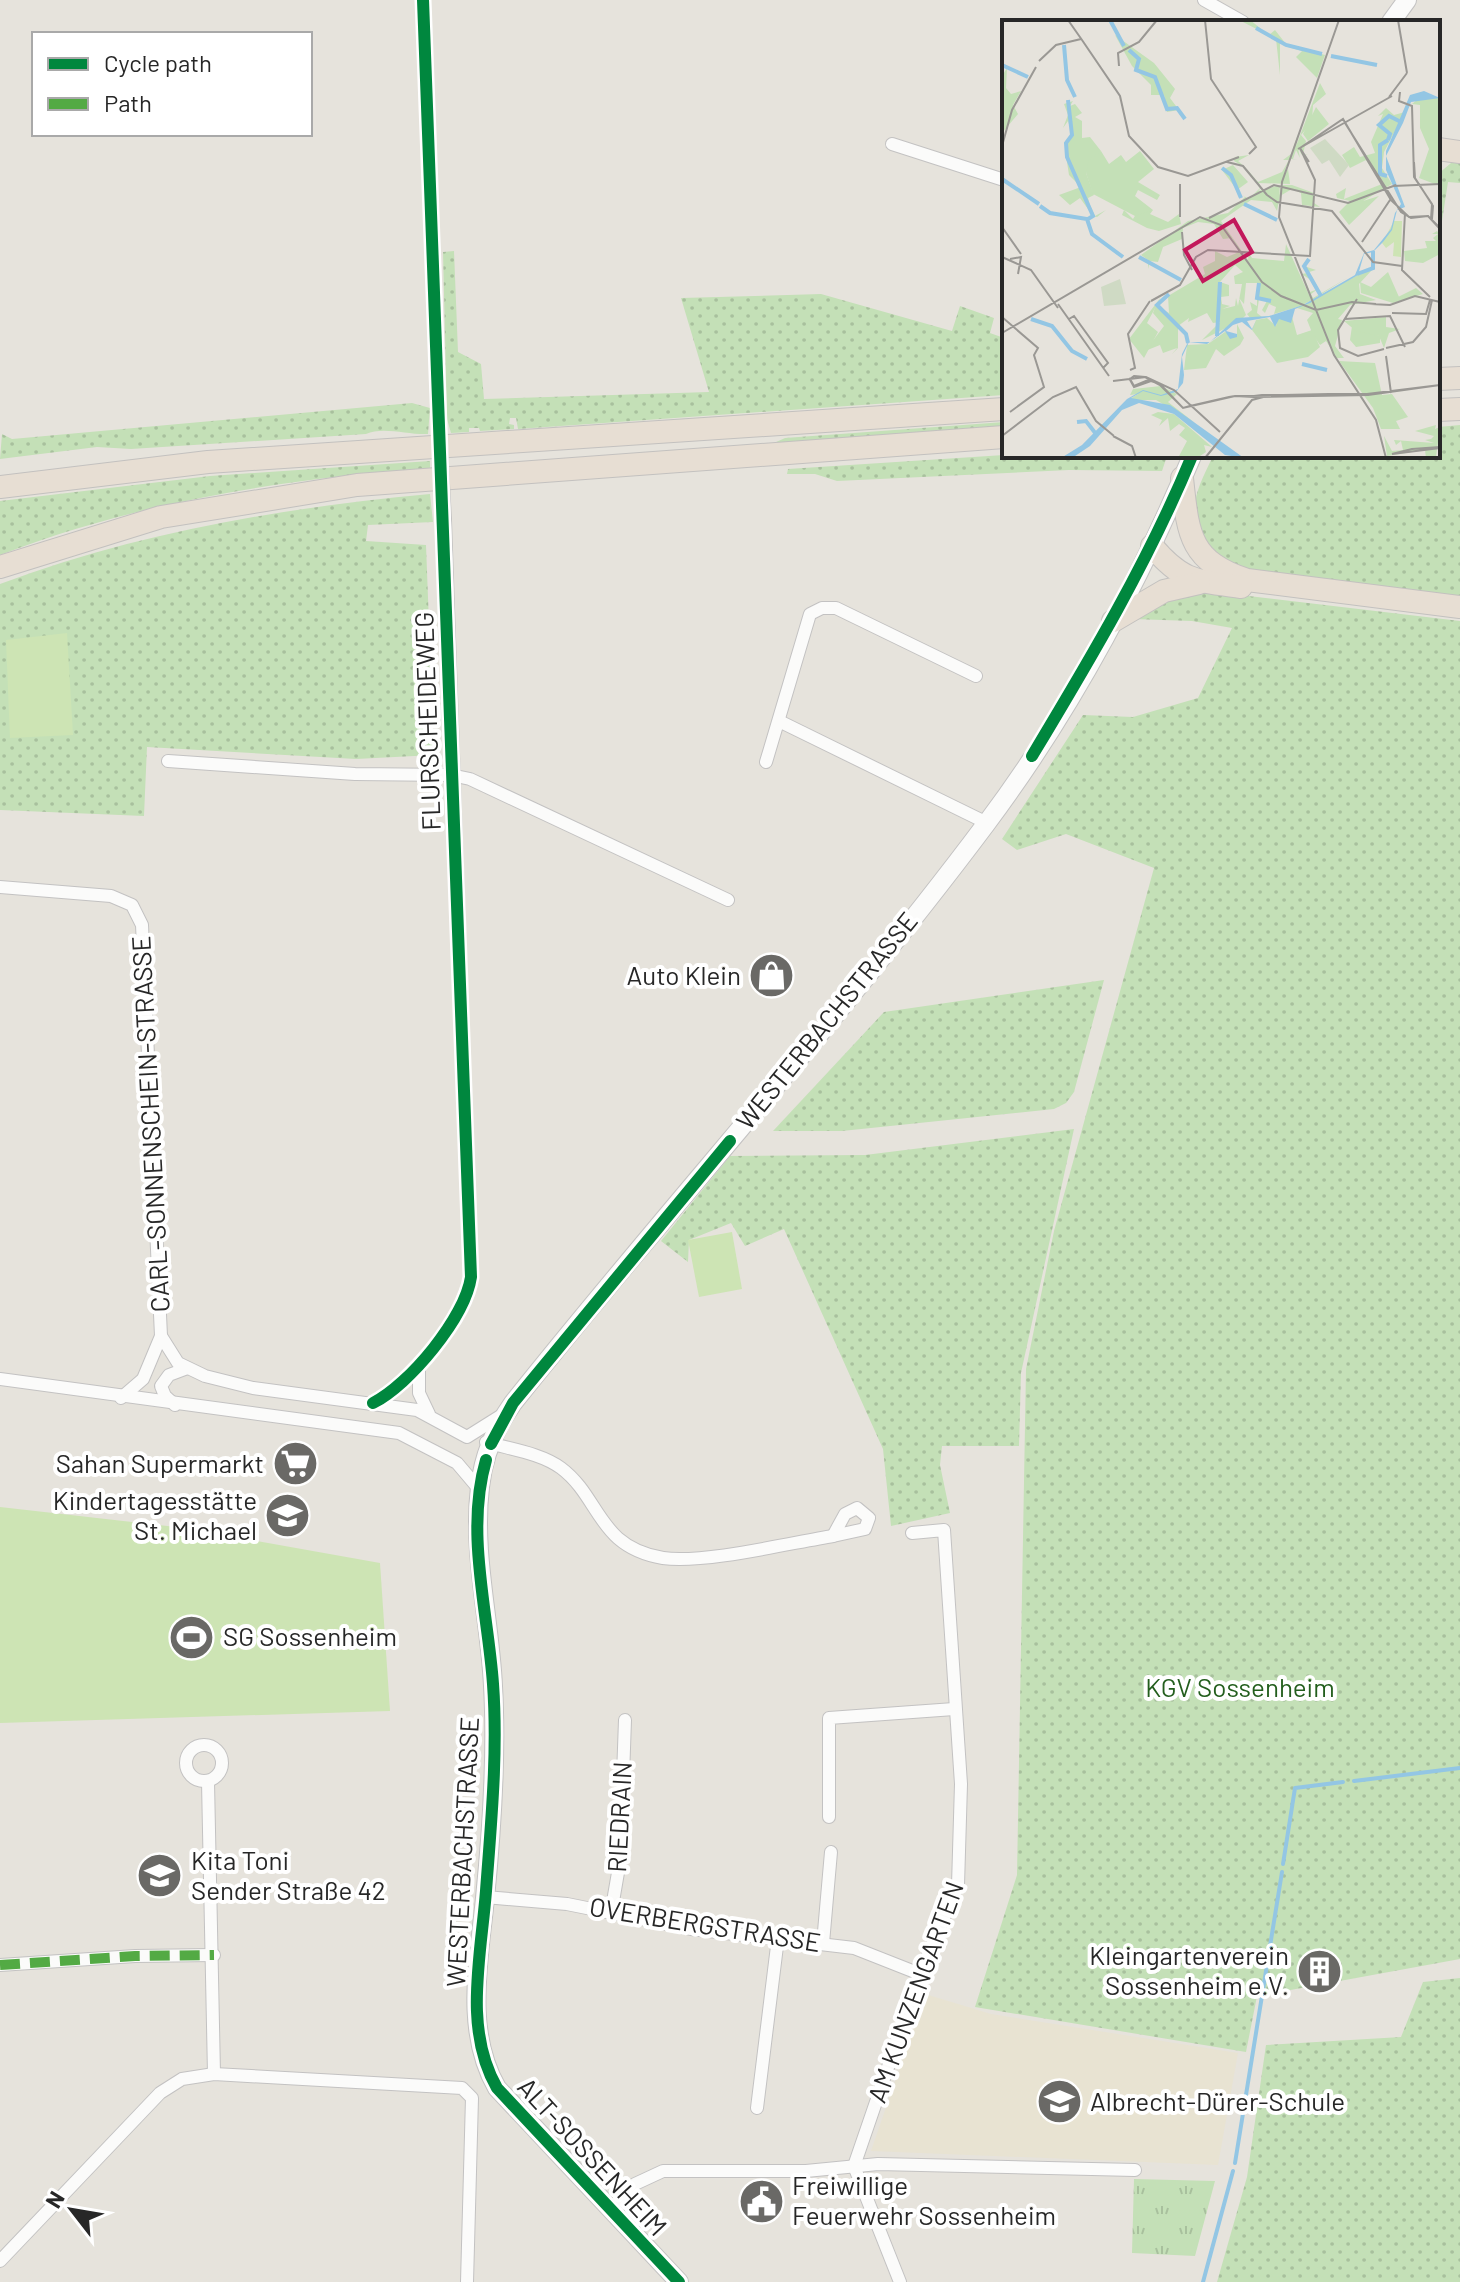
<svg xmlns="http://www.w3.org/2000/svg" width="1460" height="2282" viewBox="0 0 1460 2282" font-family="Barlow,sans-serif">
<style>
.education{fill:#e8e3d2}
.grass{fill:url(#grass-dots)}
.park{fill:url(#park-tufts)}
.pitch{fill:#cde4b4}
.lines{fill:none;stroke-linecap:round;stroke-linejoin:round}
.stream{stroke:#93c6e4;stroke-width:4}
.minor-casing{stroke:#c3c2c2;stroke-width:14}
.secondary-casing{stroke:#c3c2c2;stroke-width:20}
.motorway-casing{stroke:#c3c1bf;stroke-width:24}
.minor{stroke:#fbfbfa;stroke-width:12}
.secondary{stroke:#fbfbfa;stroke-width:18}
.motorway{stroke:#e7ded3;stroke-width:22}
.minor-bridge-casing{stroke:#c3c2c2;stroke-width:14;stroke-linecap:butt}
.minor-bridge{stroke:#fbfbfa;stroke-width:12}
.quiet{stroke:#53aa44;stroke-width:10;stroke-dasharray:20 10;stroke-linecap:butt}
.cycleway-casing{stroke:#fff;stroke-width:17}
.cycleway{stroke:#00873e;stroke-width:12}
.labels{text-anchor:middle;stroke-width:8;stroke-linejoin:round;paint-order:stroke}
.street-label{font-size:26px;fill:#272727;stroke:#fff}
.poi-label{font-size:26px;fill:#272727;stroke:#fff;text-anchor:end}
.park-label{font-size:26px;fill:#235e1d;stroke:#fff}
.inset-river{fill:none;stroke:#93c6e4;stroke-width:4}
.inset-road{fill:none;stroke:#9a9894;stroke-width:2}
.view{fill:#c2185b;fill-opacity:0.15;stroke:#c2185b;stroke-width:4}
.inset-edge{fill:none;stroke:#272727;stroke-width:4}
</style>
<defs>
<pattern id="grass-dots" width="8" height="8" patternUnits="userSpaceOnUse" patternTransform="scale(2)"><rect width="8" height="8" fill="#c4e0b7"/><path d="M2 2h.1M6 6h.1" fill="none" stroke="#a8c09d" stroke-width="1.8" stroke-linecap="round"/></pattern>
<pattern id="park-tufts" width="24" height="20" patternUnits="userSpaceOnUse" patternTransform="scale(2)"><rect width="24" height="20" fill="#c4e0b7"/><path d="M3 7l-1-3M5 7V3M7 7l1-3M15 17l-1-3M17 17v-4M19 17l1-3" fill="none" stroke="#a8c09d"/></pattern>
</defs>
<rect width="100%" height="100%" fill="#e6e3dc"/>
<polygon class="education" points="925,1994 991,2014 1238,2053 1218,2165 871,2151"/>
<g class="grass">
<polygon points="1460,162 1460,183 1448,182 1438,247 1438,174 1451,163"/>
<polygon points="454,251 458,352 481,364 484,399 709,392 681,298 821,294 952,331 960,306 994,318 990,333 1004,338 1004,395 518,429 516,418 510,418 509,424 514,425 514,429 480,431 479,428 469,428 469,432 451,433 447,419 443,252"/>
<path d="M412,403l18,5 -2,26c-20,1 -45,-8 -62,0l-235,15 -34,-2 -97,12 2,-25 10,5z"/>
<polygon points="1004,422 1004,427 774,443 785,438"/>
<path d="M1460,425v178c-49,-6 -238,-18 -258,-62 -16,-35 -3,-55 11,-85h225v-29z"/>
<polygon points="1004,455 1167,456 1162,471 1069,470 837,481 815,474 787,474 788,469"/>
<path d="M430,461v7c-147,11 -292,34 -430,87v-54l210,-25z"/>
<path d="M430,494l3,28 -65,3 -2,16 60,4 8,210 -78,4 -209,-12 -3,69 -144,-6v-226c139,-52 282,-76 430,-90z"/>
<polygon points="1206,591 1460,621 1460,1959 1257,1996 1246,2052 975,2007 1017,1875 1026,1369 1054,1231 1154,868 1066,834 1017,850 1002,839 1083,715 1133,717 1198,698 1232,628 1192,621 1133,619 1145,607"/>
<polygon points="1104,980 1074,1092 1066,1103 1054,1109 842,1131 773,1131 884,1012"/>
<polygon points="1074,1129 1021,1373 1019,1446 942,1446 940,1465 950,1513 891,1526 883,1449 784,1229 745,1246 731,1223 689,1240 688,1262 661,1241 730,1156 865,1155"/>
<polygon points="1460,1978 1460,2282 1217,2282 1247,2177 1266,2045 1401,2037 1423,1982"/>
</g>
<polygon class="park" points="1134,2179 1215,2181 1195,2256 1132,2253"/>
<g class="pitch">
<polygon points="67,633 73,735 10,738 6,640"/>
<polygon points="732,1232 742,1289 699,1297 688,1240"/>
<polygon points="0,1507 185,1528 380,1563 390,1711 0,1723"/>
</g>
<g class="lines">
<g class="stream">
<polyline points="1354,1781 1460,1768"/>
<polyline points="1283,1864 1295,1788 1343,1782"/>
<polyline points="1235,2163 1282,1872"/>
<polyline points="1203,2282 1233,2171"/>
</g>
<defs>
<g id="minor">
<polyline points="423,0 439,411"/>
<polyline points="1204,0 1243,22"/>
<polyline points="892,144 1004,180"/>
<polyline points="781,722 987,823"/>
<polyline points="168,761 355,774 451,775 470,779 728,900"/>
<polyline points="766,762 810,614 822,608 836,608 976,676"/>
<polyline points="0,887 111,896 132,905 142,925 161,1336 178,1363 205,1376 253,1388 417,1410 467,1437 502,1415"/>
<polyline points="419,1365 419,1393 429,1414"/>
<polyline points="0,1379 399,1433 457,1463 479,1489"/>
<polyline points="121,1398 143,1379 161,1336"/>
<path d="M374,1403c36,-18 91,-86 97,-126l-26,-757"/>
<polyline points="175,1405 165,1396 161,1386 169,1375 185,1369"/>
<path d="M486,1442c23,7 55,11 75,26 40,30 36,79 102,90 40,6 127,-15 170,-22"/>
<polygon points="857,1508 869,1518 865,1529 833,1536 845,1514"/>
<circle cx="204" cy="1763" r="18"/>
<polyline points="208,1782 214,2074"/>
<polyline points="829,1817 829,1718 954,1709"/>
<polyline points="485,1897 567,1904 691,1929 854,1948 920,1974"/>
<polyline points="611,1913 620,1861 625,1720"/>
<polyline points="823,1943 831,1852"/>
<polyline points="0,1965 135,1956 214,1955"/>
<polyline points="757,2108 778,1938"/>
<polyline points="610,2209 635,2184 663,2171 806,2171 878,2164 1135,2170"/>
<polyline points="0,2261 160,2093 182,2079 214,2074 462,2088 472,2098 467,2282"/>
<polyline points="900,2282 854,2166 920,1974 958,1885 961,1784 944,1530 912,1533"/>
</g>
<g id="secondary">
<polyline points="1391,22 1407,0"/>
<path d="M679,2282l-182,-194c-33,-57 -18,-127 -12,-190 7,-70 12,-141 8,-212 -3,-66 -21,-133 -13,-199 3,-30 16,-60 33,-84 155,-195 324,-380 473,-579 84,-112 152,-240 206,-368"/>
</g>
<g id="motorway">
<polyline points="1438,149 1460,152"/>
<polyline points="1438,379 1460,378"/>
<polyline points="1438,410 1460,409"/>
<path d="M1182,478c6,56 7,83 65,102l213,27"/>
<polyline points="0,487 208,462 1004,409"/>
<path d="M1152,546c30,36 45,35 89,41"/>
<polyline points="0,567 161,517 357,485 1004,437"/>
<polyline points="1113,621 1164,591 1199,583"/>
</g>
</defs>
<use href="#minor" class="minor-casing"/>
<use href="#secondary" class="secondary-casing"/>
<use href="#motorway" class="motorway-casing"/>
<use href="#minor" class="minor"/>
<use href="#secondary" class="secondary"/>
<use href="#motorway" class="motorway"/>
<defs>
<polyline id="minor-bridge" points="439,411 445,520"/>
</defs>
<use href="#minor-bridge" class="minor-bridge-casing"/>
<use href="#minor-bridge" class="minor-bridge"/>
<polyline class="quiet" points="0,1965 135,1956 214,1955"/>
<defs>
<g id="cycleway">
<path d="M1032,756c59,-98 116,-194 160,-300"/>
<path d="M373,1403c36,-18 92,-85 98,-126l-48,-1277"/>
<polyline points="491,1444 513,1403 730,1141"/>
<path d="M486,1460c-21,72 2,152 7,224 5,69 -2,139 -7,207 -5,65 -23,138 11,197l182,194"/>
</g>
</defs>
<use href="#cycleway" class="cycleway-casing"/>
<use href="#cycleway" class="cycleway"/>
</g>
<defs>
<symbol id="shop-disc" viewBox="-11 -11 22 22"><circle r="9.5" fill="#6a6966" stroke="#fff"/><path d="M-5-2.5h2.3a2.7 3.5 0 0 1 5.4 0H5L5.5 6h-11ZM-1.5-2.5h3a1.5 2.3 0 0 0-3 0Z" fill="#fff"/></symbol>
<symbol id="supermarket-disc" viewBox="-11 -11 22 22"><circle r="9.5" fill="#6a6966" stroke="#fff"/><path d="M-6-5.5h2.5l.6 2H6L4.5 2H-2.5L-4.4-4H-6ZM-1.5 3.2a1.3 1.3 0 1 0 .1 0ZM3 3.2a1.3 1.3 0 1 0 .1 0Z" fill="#fff"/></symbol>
<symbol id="school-disc" viewBox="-11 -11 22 22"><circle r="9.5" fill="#6a6966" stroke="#fff"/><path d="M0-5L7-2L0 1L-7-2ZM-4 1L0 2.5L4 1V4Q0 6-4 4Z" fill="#fff"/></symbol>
<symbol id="stadium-disc" viewBox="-11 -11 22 22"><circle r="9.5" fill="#6a6966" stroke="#fff"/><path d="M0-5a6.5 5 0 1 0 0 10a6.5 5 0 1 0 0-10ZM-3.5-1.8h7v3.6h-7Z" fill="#fff"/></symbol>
<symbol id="building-disc" viewBox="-11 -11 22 22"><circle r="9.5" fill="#6a6966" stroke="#fff"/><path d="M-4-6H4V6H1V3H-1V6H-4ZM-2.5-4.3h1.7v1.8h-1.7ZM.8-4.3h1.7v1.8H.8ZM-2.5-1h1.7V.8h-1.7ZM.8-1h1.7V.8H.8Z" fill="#fff"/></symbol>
<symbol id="civic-disc" viewBox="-11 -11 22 22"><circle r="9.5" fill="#6a6966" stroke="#fff"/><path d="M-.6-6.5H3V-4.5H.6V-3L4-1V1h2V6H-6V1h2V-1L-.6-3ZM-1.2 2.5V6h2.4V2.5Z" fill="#fff"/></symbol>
</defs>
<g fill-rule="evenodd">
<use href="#shop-disc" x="746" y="950" width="51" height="51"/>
<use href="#supermarket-disc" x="270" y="1438" width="51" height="51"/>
<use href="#school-disc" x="262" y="1490" width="51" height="51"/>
<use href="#stadium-disc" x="166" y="1612" width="51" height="51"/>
<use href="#school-disc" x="134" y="1850" width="51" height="51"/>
<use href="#building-disc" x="1294" y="1946" width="51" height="51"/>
<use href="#school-disc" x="1034" y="2076" width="51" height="51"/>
<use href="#civic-disc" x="736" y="2176" width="51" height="51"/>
</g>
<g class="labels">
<g class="street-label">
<text transform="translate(428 721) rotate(-92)" y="9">FLURSCHEIDEWEG</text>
<text transform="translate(827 1021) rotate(-51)" y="9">WESTERBACHSTRASSE</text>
<text transform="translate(151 1124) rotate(-93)" y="9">CARL-SONNENSCHEIN-STRASSE</text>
<text transform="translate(620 1817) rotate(-87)" y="9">RIEDRAIN</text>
<text transform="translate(463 1852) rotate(-87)" y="9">WESTERBACHSTRASSE</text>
<text transform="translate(705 1925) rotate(9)" y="9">OVERBERGSTRASSE</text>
<text transform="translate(916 1992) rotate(-70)" y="9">AM KUNZENGARTEN</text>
<text transform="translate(592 2157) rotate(47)" y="9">ALT-SOSSENHEIM</text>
</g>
<g class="poi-label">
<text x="741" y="985">Auto Klein</text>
<text x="264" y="1473">Sahan Supermarkt</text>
<text x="257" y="1510">Kindertagesstätte<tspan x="257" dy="30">St. Michael</tspan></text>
<text x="223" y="1646" text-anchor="start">SG Sossenheim</text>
<text x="191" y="1870" text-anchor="start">Kita Toni<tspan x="191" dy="30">Sender Straße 42</tspan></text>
<text x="1289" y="1965">Kleingartenverein<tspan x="1289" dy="30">Sossenheim e.V.</tspan></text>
<text x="1090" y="2111" text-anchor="start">Albrecht-Dürer-Schule</text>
<text x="792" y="2195" text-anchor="start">Freiwillige<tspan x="792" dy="30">Feuerwehr Sossenheim</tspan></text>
</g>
<g class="park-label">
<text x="1240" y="1697">KGV Sossenheim</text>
</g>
</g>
<g transform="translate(1002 20)">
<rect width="438" height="438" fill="#e6e3dc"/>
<path d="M248,0l19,15 6,-5 11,14 39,11 -8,23 -21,-21 6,-6 -14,-4 -8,-6v34l-4,-36 -35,-18zM318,63l6,11 -13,11 -1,17 -11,13 5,6 -3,13h5l-6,1 -4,-7 2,10 -4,-8 -3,9 5,1 -7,-1 -5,8 -2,9 4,-7 2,15 -31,-1 2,5 -3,3 22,-6 -1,12 2,-12h11l22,8v10l6,4 -18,-2 -1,-12 -9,-4 -12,7 -3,15 -5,-9 -21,-2 -30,21 27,39 1,-7 3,5 32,3 2,-17 24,53 -8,-23 5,-1 -4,-8 5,-7 -4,8 12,4 -7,2 5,10 -11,-7 7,17 8,-3 -7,5 2,4 34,-20 -43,27 -30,9 2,-7 -7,-3 -4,9 -3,-3 6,-11h-9l-2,14 5,4 -11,2 -4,-5 5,-4 -2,-8 7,4v-23h-11l-2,21 -5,-6 7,17 -6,6 -38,19 18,-18 -7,1 -6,-10 -19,9 1,-4 -11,8v22l-6,6 5,-6 -14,5 -3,-8 -15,6 19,-25 -11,-13 3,-8 13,8 -1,-17 37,-22 -2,-7 12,-6v-10l12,6 12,-5 -7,-14 -9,1 -9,-15 -16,-2 -15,6 -1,11 -19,8 -5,15 -8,-1 -2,8v-9l-7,-5 47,-34 40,-8 17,-16 -3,-2 7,4 11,-11 -14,-20 -12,-7 1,-4 14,-2 -11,6 7,6 13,15 24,-10 7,-12h-6l8,-6 7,-20 -2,12zM233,245l8,7 -9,4 1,8h7l-4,22 -2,-8 -1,8 -13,3 8,-3 -8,-2 -1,-7 8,-1v-11l-9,-3zM71,81l-3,5 5,-2 7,9 -7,4 7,4v17l8,-1 11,14 -15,22 8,22 -6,3 2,7 5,11 11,-6 -9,7 -4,-1 -13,-18 -10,7 -11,-10 22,-8 -12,-12 -4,-26 7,-15 -4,-13 -5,7 5,-13 -4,-11zM384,88l8,7 11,-3 -21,40 -2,16 10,16 -29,17 16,-5 -30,29 -10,-13 11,-11 -13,-3 -1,-4 10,-6 -2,11 38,-15 -16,-24 -16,8 -8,-13 12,-8 6,10 15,-4 -4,-11 12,-28 -5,2zM122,190l9,9 5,-8 15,-1 -3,4 18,8 11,-8 2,10 -22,7 -12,-3 -25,-13zM435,211l3,4v19l-17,9 -18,-2 -1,-10 23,-3 -2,-7h11l-3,-3 5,-4h-6zM365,250h5l-13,14 1,10 16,6 -26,5 -12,14 4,1 -7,26 9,12h-7l-11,-17 -6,4 -7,-10 -6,-15 6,-7 -16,-5zM235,304l7,14 -4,7 -16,11 -8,-7 -10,19 -22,2 3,-25 21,-1 17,-12 12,5zM350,306l28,10v7l-24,4 -6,-7zM337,341l36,2 7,32 10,-1 16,23 -12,4 4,8h-19l-8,-21zM156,392l16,2 38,33 -8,-2 2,7 -9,6h-19l9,-17 -8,-6 6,-7 -6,-4 -9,7 -2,-13 -9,8 3,-6 -11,-5zM434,405l-1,4 5,-2 -4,30 -10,1 -1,-8 -38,6 -3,-20 8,15 11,-1 -2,-9 -5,4 -2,-5 40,3 -9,-3 6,-1 3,-3 -19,-5z" fill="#c4e0b7" fill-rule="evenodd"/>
<path d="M5,48l-1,20 5,6 10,-3 -8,14 5,9 -16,19v-57zM314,87l13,17 -21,17 -5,-7zM386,252l11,25 -7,3 24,-12 7,6 -30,9 -32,-10 -1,-11 11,5zM289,293l6,22 15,-5 8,17 -12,10 -31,6 -25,-33 4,-10 11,-2 9,8 2,-9h-6z" fill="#c4e0b7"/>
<path d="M323,119l24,26 -9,12 -11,-17 -7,4 -12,-16zM118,259l6,25 -22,2 -3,-19z" fill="#cfdac4"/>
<path d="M113,15l39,28 21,26 -5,9 9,12 -12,2 -3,-17h-13v-10l-19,-19zM417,78h21v88l-21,-8 10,-29 -9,-21v-23l-8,-1zM99,131l8,13 12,-9 5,7 14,-11 14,18 -16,13 22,13 -3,5 -19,-10 -3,6 18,14 -18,6 -42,-22 -7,-21 3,-13zM231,145l15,17 -11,8 -15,-20zM159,277l-14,26 11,9 -14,26 -15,-19zM384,297v10l14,2 -11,4 -5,15 -5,-12 -23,-5 -12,-10zM159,366l16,8 -9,8 27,21 -39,-23h-28l10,-6 -8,1 3,-6z" fill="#c4e0b7"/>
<path d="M392,201h8l-1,36 -8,-1 1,-14 -8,6 -4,-5z" fill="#cde4b4"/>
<path d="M422,71l16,7 -29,4 -8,21 -17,33 19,51 -8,3 -5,20 -9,12 -10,10 -9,2 -6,21 -48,28 -15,6 -4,14 -12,-4 -4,8 -5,-10 -23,4 5,8 4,-8 -4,9 -10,-8 -9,3 -7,6 11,3v-10v13l-7,2 -5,-8 -18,13 -18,-2 -7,15 2,18 -1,8 -7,9 -15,4 -18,-5 -12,7 39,7 74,53 -19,-3 -51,-41 -35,-11 -17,7 -32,36 -18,12h-11l21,-13 45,-46 16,-9 18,5 17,-6 4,-35 6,-12h22l26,-24 33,-2 34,-11 52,-30 9,-22 10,-3 17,-21 4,-16 6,-9 -15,-34v-19l24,-56z" fill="#93c6e4"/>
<path class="inset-river" d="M108,0l14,26M254,8l30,17 36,9M62,25l3,35 8,17M127,30l10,9 -3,11 19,7 12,32 10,-1 8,11M329,36l46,9M0,45l26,12M66,80l4,35 -6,8 1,14 26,59 -5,3M386,120l2,-6 -11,-9 10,-9 12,6M220,148l9,7 10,23M385,156l-7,-2v-29l8,-5M0,159l37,25M242,184l33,16M38,186l10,7 37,6 5,15 31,23M137,237l42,23M307,239l-5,7 17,30M355,254l16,-6v-17M257,263l-2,15 14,3M167,274l-12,11 29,29 2,9M29,299l21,7 20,25 15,8M215,316l3,-54M300,344l25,6M75,402l9,-1 10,13"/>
<path class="inset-road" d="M66,0l14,20M203,0l6,59 45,68 -7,7M337,0l-57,162 -3,35 55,138 42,65 10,38M396,0l9,53M80,20l38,56 9,40 29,31 30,9 51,-19M37,41l17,-16 25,-6M117,46l-1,-13 21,-11 18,-22M398,72l-1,9 13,5 2,71 18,27 -1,15M387,77l18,-24M343,103l56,89 10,6 17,-2 12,13M0,126l10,-36 24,-43M296,129l94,-53M225,142l16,4 24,29M307,142l-9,-14 43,-29 48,81 18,17 19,-1 12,12M412,142l1,16 18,28 -1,13M391,166l47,-2M265,175l10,7 55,9 41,51 29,4M403,193l-3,57 28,27M178,197v-33M207,198l65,-33 74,18 48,-18M0,207l19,27M180,212l2,23 8,15M360,222l28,-42M0,237l29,13 27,38M8,239l11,-2 -3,17M355,279l-19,31 2,18 18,8 26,-7M149,281l29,-16 16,-28 12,-7 102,6 5,-76 -15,-32M56,284l51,72M369,284l19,1 25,-9 25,6M390,293l34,1 4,-14M0,297l36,31 -4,7 10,32 -34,25M67,299l5,-3 34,47 -5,5M343,299l45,-3 15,31M0,313l198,-116 21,8 41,57 19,14 35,14 36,-8 24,2M384,328l27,-6 13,-15 6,-27M384,336l5,37M128,350l5,-2 -7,-34 22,-33M132,356l11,1 15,8 23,23 7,-2 39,-9 6,-1h19l8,-1h21l46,-1h38l73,-9 -72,10 -114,2 -19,-1 -52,12 -23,-24 -12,-4 -14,6 -4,-7zM127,358l5,9 17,-6M111,361l33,-4 28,13 46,42M158,364l23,24 52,-12 133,-1 72,-10M0,416l51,-39 23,-10 20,34 18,15M111,416l19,10 4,12M438,427l-28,2 -20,5 48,-6M203,438l47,-58 15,-4"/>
<path class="view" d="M232,200l18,32 -49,29 -18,-31z"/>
<rect width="438" height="438" class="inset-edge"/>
</g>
<rect x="32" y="32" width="280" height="104" fill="#ffffff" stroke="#a9a9a9" stroke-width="2"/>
<rect x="48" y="58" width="40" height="12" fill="#00873e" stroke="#a9a9a9" stroke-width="2"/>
<text x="104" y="72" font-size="24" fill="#272727">Cycle path</text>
<rect x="48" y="98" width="40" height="12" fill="#53aa44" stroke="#a9a9a9" stroke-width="2"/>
<text x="104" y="112" font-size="24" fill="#272727">Path</text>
<g transform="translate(72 2210) rotate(301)" stroke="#ffffff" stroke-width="6" paint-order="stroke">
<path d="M0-6L14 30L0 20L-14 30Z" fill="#272727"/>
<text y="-12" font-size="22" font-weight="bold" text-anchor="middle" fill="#272727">N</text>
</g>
</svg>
